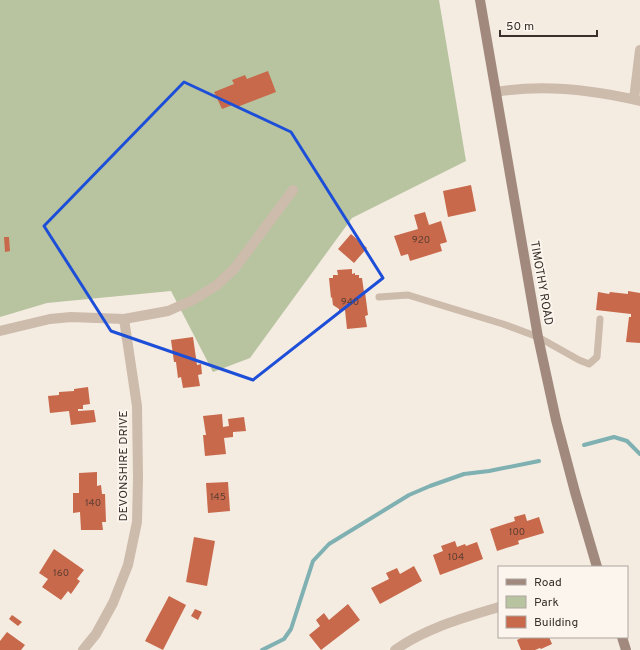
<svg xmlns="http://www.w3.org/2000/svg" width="640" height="650" viewBox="0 0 640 650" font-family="Overpass,sans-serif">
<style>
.green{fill:#b8c4a0}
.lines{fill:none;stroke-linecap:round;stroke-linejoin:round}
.stream{stroke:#7fb0b2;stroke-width:4}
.building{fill:#c8694b}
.service{stroke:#cdbbac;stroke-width:7}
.minor{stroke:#cdbbac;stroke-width:10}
.secondary{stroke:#a18a7d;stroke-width:10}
.marked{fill:none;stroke:#1d4ed8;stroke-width:3;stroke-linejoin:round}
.labels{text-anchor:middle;stroke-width:4;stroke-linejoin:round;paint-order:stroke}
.number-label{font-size:10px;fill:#5e3e33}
.street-label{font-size:12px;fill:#3b302b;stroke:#fbf5ee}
</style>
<rect width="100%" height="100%" fill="#f4ebe1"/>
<polygon class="green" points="0,0 439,0 466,161 352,218 250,358 213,372 171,291 47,303 0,317"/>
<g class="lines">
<g class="stream">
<polyline points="584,445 614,437 627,441 640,454"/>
<polyline points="262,650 284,639 291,629 313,561 329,544 409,495 430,486 464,474 489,471 539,461"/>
</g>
</g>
<g class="building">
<polygon points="268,71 276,92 237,107 235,104 222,109 214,92 234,84 232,80 245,75 247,79"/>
<polygon points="471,185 476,211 448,217 443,191"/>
<polygon points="425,212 429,225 441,221 447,242 440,244 442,251 410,261 408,254 401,256 394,236 418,229 414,215"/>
<polygon points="351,234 367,248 354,263 338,249"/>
<polygon points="4,237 9,237 10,251 5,252"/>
<polygon points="352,269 352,274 355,273 355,275 359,275 359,278 362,278 364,292 365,292 368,315 365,316 367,327 347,329 345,310 339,311 339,309 333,305 332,297 331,298 329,278 333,278 333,275 338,275 337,270"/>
<polygon points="628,291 640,293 640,343 626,342 629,317 631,317 631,314 596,310 598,292 609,294 610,292 628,294"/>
<polygon points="193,337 197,365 201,364 202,374 198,375 200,386 183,388 181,377 178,378 176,362 174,362 171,340"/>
<polygon points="88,387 90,404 83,405 83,409 78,409 78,411 94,410 96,422 71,425 69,411 50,413 48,396 59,395 59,392 74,391 74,389"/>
<polygon points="222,414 223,427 229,426 228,419 244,417 246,431 233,432 233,437 224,438 226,454 205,456 203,435 206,435 203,416"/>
<polygon points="97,472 97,486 101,485 102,494 105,494 106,522 102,522 103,530 81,530 80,512 73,513 73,493 79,493 79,473"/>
<polygon points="228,482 230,511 208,513 206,483"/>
<polygon points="525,514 527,521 539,517 544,533 520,540 518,541 519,544 497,551 490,529 515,521 514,517"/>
<polygon points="194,537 215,541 207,586 186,582"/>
<polygon points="455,541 457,547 465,544 466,546 477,542 483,559 440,575 433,555 443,551 441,546"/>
<polygon points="54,549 84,570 77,579 80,581 71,594 68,591 61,600 42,587 48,579 39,573"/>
<polygon points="414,566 422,581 380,604 371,588 389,579 386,573 397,568 400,574"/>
<polygon points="169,596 186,605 163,650 145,641"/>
<polygon points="348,604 360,620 321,650 309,635 320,626 316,620 324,613 329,620"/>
<polygon points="195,609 202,612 198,620 191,616"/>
<polygon points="12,615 22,622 18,626 9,619"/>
<polygon points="7,632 25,645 21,650 0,650 0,641"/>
<polygon points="523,637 549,637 552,644 541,649 540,648 535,650 521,650 517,640"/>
</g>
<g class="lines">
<polyline class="service" points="379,297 408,295 503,324 538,337 579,360 589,364 597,357 600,319"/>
<g class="minor">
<path d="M496,92c47,-8 98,-2 144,9"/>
<polyline points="634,99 640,50"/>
<polyline points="0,331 50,319 71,317 124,319 168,311 193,300 217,285 235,268 293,190"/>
<polyline points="83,650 96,634 113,603 128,565 137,522 138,478 137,406 124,319"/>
<path d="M395,650c31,-22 68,-32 104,-43"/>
</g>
<g class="secondary">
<polyline points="480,0 538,337 556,420 575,492 597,567"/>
<polyline points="622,637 626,650"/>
</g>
</g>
<path class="marked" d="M184,82l107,50 92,146 -130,102 -142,-49 -67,-105z"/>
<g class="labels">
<g class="number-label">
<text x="421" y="243">920</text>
<text x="350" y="305">940</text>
<text x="218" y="500">145</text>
<text x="93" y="506">140</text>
<text x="517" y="535">100</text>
<text x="456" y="560">104</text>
<text x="61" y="576">160</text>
</g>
<g class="street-label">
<text transform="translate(542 283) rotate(80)" y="4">TIMOTHY ROAD</text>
<text transform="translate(123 466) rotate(-90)" y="4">DEVONSHIRE DRIVE</text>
</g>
</g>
<rect x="498" y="566" width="130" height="72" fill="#fbf5ee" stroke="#aea6a0"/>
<rect x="506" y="579" width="20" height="6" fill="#a18a7d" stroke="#aea6a0"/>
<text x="534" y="586" font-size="12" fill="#3b302b">Road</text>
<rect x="506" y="596" width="20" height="12" fill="#b8c4a0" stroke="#aea6a0"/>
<text x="534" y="606" font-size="12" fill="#3b302b">Park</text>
<rect x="506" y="616" width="20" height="12" fill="#c8694b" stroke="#aea6a0"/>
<text x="534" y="626" font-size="12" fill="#3b302b">Building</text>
<path d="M500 30v6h97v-6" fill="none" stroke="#3b302b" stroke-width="2"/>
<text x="506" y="30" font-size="12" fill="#3b302b" stroke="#fbf5ee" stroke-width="3" paint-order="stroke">50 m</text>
</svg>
